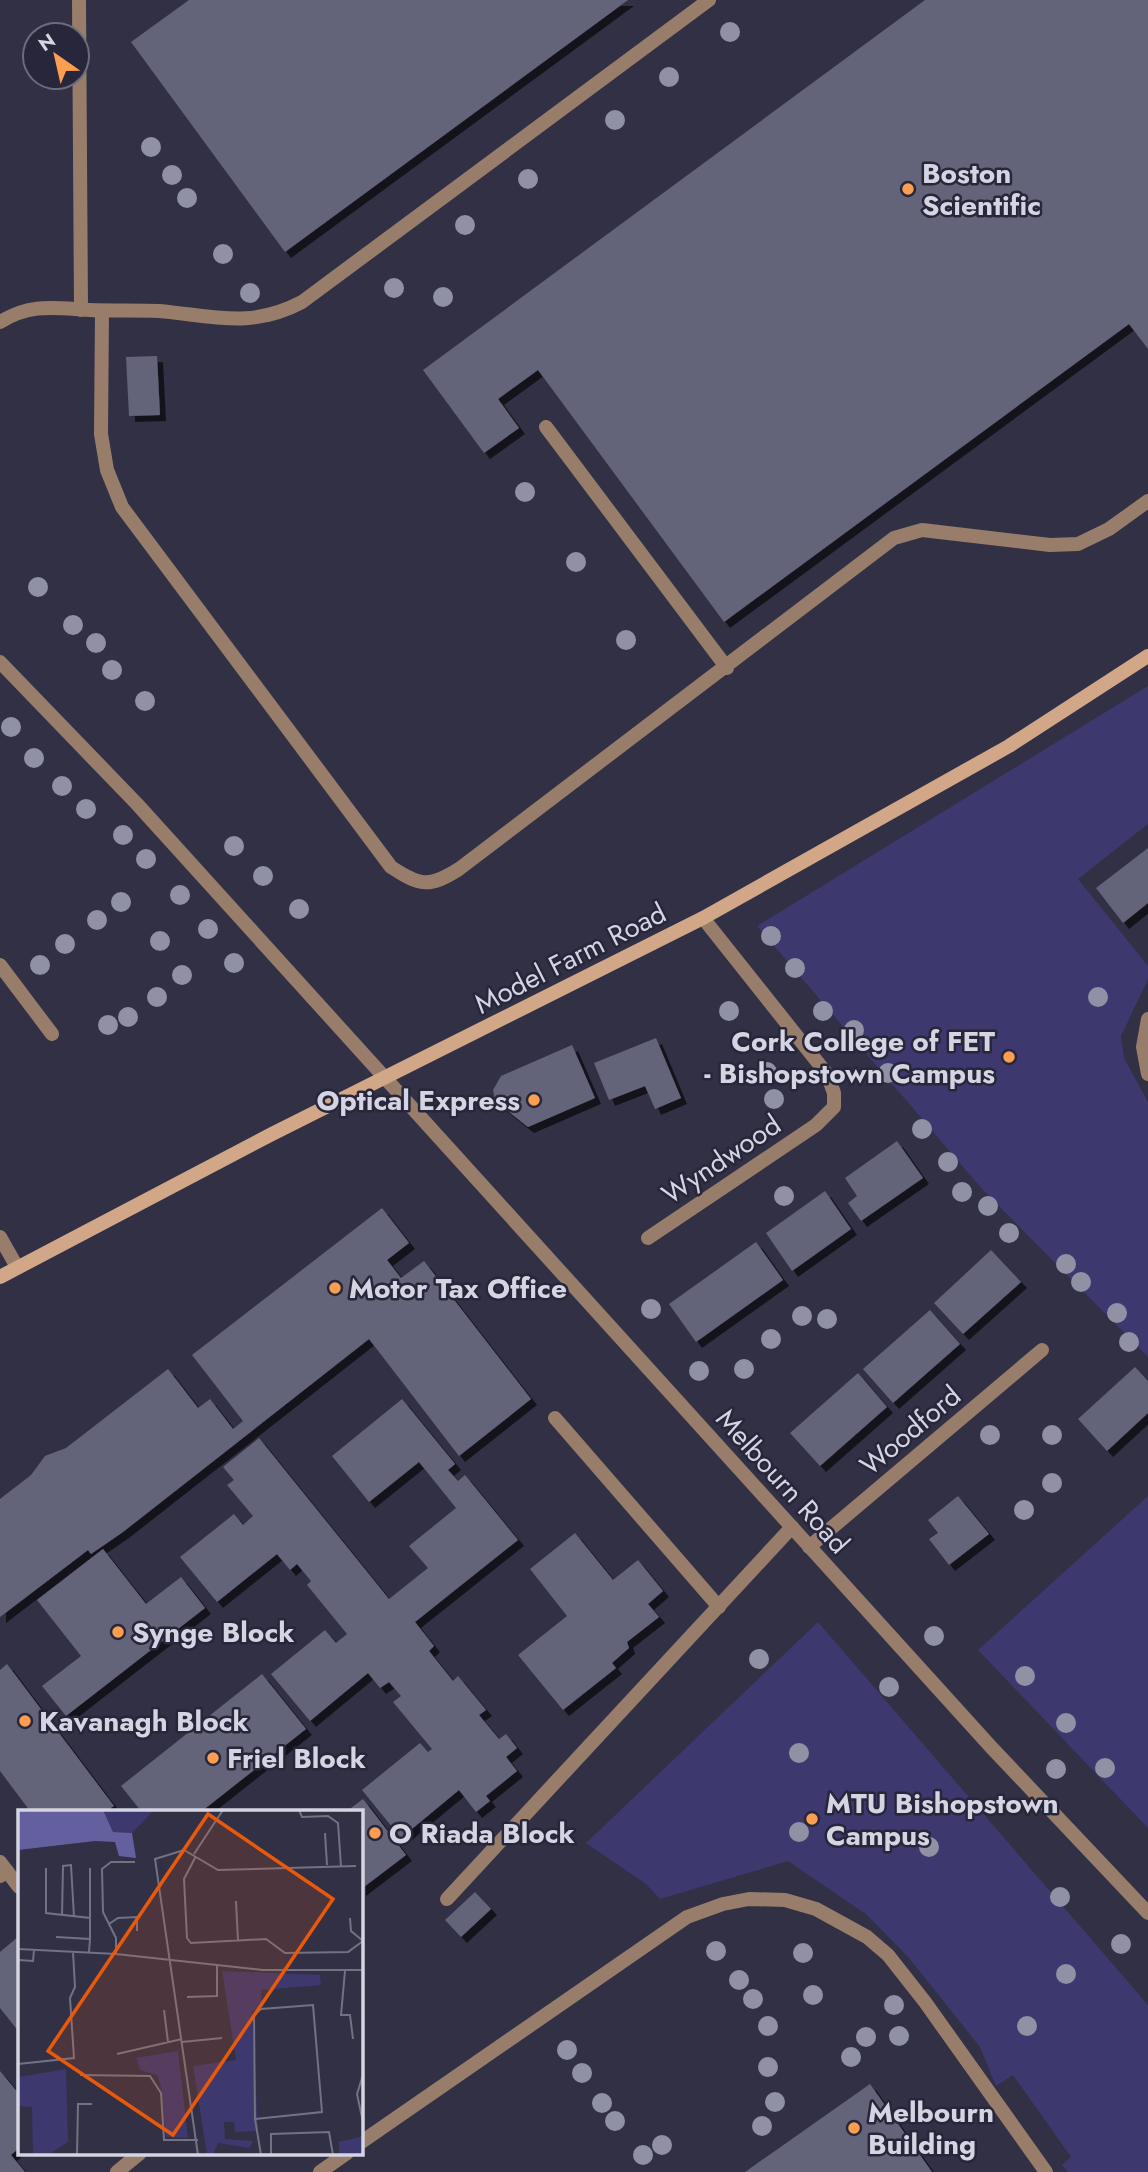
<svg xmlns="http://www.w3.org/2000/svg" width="1148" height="2172" viewBox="0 0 1148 2172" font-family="Jost,sans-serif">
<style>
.green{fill:#3d386e}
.building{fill:#63637a;filter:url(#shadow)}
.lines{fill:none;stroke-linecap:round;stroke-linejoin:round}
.service{stroke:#987e6a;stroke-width:14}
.minor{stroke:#987e6a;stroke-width:14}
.tertiary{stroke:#987e6a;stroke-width:14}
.secondary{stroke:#d2a788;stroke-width:14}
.tree{fill:#9191a5}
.poi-dot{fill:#fb9e51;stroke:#27263a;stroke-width:2.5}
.labels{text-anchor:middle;stroke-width:5;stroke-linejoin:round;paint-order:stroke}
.poi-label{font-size:28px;font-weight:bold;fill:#d4d4e2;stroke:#27263a;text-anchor:start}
.street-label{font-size:28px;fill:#d4d4e2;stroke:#27263a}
.inset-road{fill:none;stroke:#727284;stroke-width:2}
.view{fill:#e8590c;fill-opacity:0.15;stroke:#e8590c;stroke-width:3.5}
.inset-edge{fill:none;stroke:#d4d4e2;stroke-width:3.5}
</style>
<defs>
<filter id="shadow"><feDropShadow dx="6" dy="6" stdDeviation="0" flood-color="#0009"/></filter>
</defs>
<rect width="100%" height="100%" fill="#313045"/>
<g class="green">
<polygon points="1148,686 1148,824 1078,879 1148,966 1148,979 1121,1036 1124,1058 1148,1102 1148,1357 982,1189 757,926"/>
<polygon points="1148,1496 1148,1828 978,1650"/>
<polygon points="818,1622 1148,2005 1148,2172 1068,2172 1062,2165 1071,2157 1013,2075 996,2086 980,2047 909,1958 867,1915 788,1861 660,1899 646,1884 586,1843"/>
</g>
<g class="building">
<polygon points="189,0 628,0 285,252 131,42"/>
<polygon points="925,0 1148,0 1148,349 1129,324 724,622 538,370 498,399 519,428 484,453 423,370"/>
<polygon points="157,356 160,415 129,416 126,357"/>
<polygon points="1148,848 1148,903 1123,923 1096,888"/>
<polygon points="656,1038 681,1098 655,1109 645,1086 609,1100 594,1063"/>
<polygon points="572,1045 595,1098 528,1127 495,1101 493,1090 501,1076"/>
<polygon points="897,1141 923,1178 861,1221 848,1203 857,1196 845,1178"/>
<polygon points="825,1191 851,1229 792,1271 766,1233"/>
<polygon points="382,1208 409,1243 387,1260 401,1278 424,1261 531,1399 459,1456 369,1339 123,1532 91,1554 88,1550 0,1617 0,1499 31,1475 45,1456 66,1448 168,1369 198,1408 210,1399 233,1429 243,1421 192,1355"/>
<polygon points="756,1242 783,1280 696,1342 669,1304"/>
<polygon points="991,1250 1021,1282 963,1334 934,1303"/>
<polygon points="930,1310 960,1344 893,1403 863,1369"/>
<polygon points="1135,1367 1148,1381 1148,1413 1107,1451 1078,1419"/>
<polygon points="858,1373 887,1407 820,1466 790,1433"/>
<polygon points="402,1399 455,1464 448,1470 458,1481 465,1475 518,1540 415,1622 434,1646 429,1651 453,1681 458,1676 486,1710 479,1715 499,1739 506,1734 517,1748 506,1757 517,1771 486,1796 490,1801 476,1812 459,1790 401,1838 362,1790 420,1743 428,1752 432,1749 393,1702 401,1696 389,1682 380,1688 368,1673 310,1721 271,1674 325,1630 336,1643 347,1634 307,1585 311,1581 297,1564 290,1570 277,1554 217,1602 180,1557 234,1514 243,1525 253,1516 227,1485 234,1480 223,1467 259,1438 389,1599 428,1568 409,1546 456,1508 419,1462 369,1502 332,1456"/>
<polygon points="958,1496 989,1534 949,1565 929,1539 938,1533 928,1520"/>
<polygon points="575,1533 613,1580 638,1560 663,1591 648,1604 659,1617 627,1642 629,1648 612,1663 616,1668 563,1710 518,1655 567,1616 530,1569"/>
<polygon points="103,1549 146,1604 181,1577 205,1608 66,1716 42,1686 81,1656 37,1600"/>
<polygon points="7,1664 114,1806 106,1811 30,1811 0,1771 0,1670"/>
<polygon points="262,1674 306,1729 202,1811 141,1811 121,1786"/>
<polygon points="363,1799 406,1855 360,1890 360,1811 347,1811"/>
<polygon points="475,1892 491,1909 461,1937 445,1920"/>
<polygon points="19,1936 19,2032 0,2008 0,1952"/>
<polygon points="0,2071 19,2094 19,2148 11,2155 25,2172 0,2172"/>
<polygon points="870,2084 932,2172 745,2172"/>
</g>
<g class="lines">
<g class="service">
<polyline points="79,0 81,310"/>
<path d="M102,311l-1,123 6,36 15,37 269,360c29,19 38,21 68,2l435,-331 28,-8 128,15 28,-1 31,-15 39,-28"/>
<path d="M0,322c31,-19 54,-14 89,-12 23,1 47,0 70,1 55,5 92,18 143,-9l407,-302"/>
<polyline points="546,427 727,668"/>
<polyline points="0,662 137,804 386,1079"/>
<polyline points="1148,1019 1143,1047 1148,1074"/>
<polyline points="555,1418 719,1607"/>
<polyline points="0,1862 19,1887"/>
<polyline points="447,1899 792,1527"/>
<polyline points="360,2143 687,1917 723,1904 749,1899 785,1900 816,1909 867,1937 888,1955 925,2002 1046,2172"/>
<polyline points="117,2172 140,2153"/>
<polyline points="320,2172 347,2153"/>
</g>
<g class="minor">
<polyline points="0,965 52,1034"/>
<polyline points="0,1237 17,1267"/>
<polyline points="648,1238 816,1125 834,1107 834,1093 827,1074 703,918"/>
<polyline points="809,1547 1042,1350"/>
<polyline points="0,1876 7,1871"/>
</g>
<polyline class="tertiary" points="386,1079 991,1747 1148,1913"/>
<polyline class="secondary" points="0,1277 272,1134 703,918 1009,746 1148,656"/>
</g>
<g class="tree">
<circle cx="730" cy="32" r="10"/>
<circle cx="669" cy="77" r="10"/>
<circle cx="615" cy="120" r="10"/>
<circle cx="151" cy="147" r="10"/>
<circle cx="172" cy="175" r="10"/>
<circle cx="528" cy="179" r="10"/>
<circle cx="187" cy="198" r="10"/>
<circle cx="465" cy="225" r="10"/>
<circle cx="223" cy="254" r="10"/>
<circle cx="394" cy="288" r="10"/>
<circle cx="250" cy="293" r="10"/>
<circle cx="443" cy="297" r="10"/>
<circle cx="525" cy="492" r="10"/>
<circle cx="576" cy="562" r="10"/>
<circle cx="38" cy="587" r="10"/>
<circle cx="73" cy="625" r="10"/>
<circle cx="626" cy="640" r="10"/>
<circle cx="96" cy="643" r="10"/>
<circle cx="112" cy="670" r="10"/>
<circle cx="145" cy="701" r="10"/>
<circle cx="11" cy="727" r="10"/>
<circle cx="34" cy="758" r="10"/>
<circle cx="62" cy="786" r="10"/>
<circle cx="86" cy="809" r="10"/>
<circle cx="123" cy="835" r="10"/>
<circle cx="234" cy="846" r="10"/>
<circle cx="146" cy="859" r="10"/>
<circle cx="263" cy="876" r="10"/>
<circle cx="180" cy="895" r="10"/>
<circle cx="121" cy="902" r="10"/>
<circle cx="299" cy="909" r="10"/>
<circle cx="97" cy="920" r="10"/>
<circle cx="208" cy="929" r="10"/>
<circle cx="771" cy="936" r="10"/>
<circle cx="160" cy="941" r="10"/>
<circle cx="65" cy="944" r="10"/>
<circle cx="234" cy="963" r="10"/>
<circle cx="40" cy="965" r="10"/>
<circle cx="795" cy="968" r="10"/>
<circle cx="182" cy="975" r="10"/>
<circle cx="157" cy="997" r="10"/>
<circle cx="1098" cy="997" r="10"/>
<circle cx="729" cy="1011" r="10"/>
<circle cx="823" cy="1011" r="10"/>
<circle cx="128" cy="1017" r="10"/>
<circle cx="108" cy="1025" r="10"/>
<circle cx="854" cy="1030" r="10"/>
<circle cx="767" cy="1072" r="10"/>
<circle cx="888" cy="1073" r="10"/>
<circle cx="774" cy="1099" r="10"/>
<circle cx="922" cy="1129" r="10"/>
<circle cx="948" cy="1162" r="10"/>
<circle cx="962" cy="1192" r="10"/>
<circle cx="784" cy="1196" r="10"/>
<circle cx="988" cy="1206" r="10"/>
<circle cx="1009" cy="1233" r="10"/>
<circle cx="1066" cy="1264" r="10"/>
<circle cx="1081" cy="1282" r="10"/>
<circle cx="651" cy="1309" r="10"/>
<circle cx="1117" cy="1313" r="10"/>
<circle cx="802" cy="1316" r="10"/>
<circle cx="827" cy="1319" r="10"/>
<circle cx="771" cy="1339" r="10"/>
<circle cx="1129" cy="1342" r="10"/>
<circle cx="744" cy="1369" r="10"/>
<circle cx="699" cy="1371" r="10"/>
<circle cx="990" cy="1435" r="10"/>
<circle cx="1052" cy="1435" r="10"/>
<circle cx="1052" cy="1483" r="10"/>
<circle cx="1024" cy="1510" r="10"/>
<circle cx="934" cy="1636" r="10"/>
<circle cx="759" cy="1659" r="10"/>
<circle cx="1025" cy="1676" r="10"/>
<circle cx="889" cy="1687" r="10"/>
<circle cx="1066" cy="1723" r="10"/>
<circle cx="799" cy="1753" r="10"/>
<circle cx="1105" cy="1768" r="10"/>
<circle cx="1056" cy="1769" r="10"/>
<circle cx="799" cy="1832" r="10"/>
<circle cx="929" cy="1847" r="10"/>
<circle cx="1060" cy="1897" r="10"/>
<circle cx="1121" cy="1944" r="10"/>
<circle cx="716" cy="1951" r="10"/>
<circle cx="803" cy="1953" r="10"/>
<circle cx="1066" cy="1974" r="10"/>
<circle cx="739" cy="1980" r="10"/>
<circle cx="813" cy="1995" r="10"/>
<circle cx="753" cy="1999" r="10"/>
<circle cx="894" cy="2005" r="10"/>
<circle cx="768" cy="2026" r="10"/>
<circle cx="1027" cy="2026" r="10"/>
<circle cx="899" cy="2036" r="10"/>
<circle cx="866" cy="2037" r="10"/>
<circle cx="567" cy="2050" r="10"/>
<circle cx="851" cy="2057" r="10"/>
<circle cx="768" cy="2067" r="10"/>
<circle cx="582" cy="2073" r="10"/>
<circle cx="775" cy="2102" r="10"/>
<circle cx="602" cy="2103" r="10"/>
<circle cx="615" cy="2121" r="10"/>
<circle cx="762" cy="2126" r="10"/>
<circle cx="662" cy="2145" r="10"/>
<circle cx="643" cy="2155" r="10"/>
</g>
<g class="poi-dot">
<circle cx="908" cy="189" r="7"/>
<circle cx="1009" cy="1057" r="7"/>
<circle cx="534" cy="1100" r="7"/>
<circle cx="335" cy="1288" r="7"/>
<circle cx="118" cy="1632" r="7"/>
<circle cx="25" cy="1721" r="7"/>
<circle cx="213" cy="1758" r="7"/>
<circle cx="812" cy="1819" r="7"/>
<circle cx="375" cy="1833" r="7"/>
<circle cx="854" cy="2128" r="7"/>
</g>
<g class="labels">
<g class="poi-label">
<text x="922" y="183">Boston<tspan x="922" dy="32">Scientific</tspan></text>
<text x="995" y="1051" text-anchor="end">Cork College of FET<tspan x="995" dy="32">- Bishopstown Campus</tspan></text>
<text x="520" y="1110" text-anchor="end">Optical Express</text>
<text x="349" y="1298">Motor Tax Office</text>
<text x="132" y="1642">Synge Block</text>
<text x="39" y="1731">Kavanagh Block</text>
<text x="227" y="1768">Friel Block</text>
<text x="826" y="1813">MTU Bishopstown<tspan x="826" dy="32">Campus</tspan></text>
<text x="389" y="1843">O Riada Block</text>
<text x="868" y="2122">Melbourn<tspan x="868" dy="32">Building</tspan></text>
</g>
<g class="street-label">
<text transform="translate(570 958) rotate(-27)" y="10">Model Farm Road</text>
<text transform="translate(721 1159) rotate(-34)" y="10">Wyndwood</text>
<text transform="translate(910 1430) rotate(-40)" y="10">Woodford</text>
<text transform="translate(783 1481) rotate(48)" y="10">Melbourn Road</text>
</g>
</g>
<g transform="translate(18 1810)">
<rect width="345" height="345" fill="#313045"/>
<path d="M85,0h51l-22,23 -19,-1zM204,161l98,4 1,10 -60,5 1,15 -10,7 6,119 -23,1 -1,-10h-10l1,17 28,2 -4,7 -31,-5 -5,12h-6l-14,-89 43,-6zM160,241l10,87 -22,-1 -5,-50 -4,-12 -17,-5 -4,-12zM48,259l2,73 -20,13h-15l-1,-48 -14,-1v-29zM345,326v19h-24v-13z" fill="#3d386e"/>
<path d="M0,0h85l10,22 19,1 4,25 -17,-2 -4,-14 -20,-1 -77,9z" fill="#64609f"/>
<path class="inset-road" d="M281,0l3,7 26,-1 10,7 3,44M307,23l2,32M176,44l29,-44M178,46l-12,23 3,59 4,5 75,-4 19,14 63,-1 15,-11 -12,-10 -1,-13M28,58v45l44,5v21M218,91l2,40M44,106l1,-50 8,-1 3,52M72,108v-50M91,114l9,-6 19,-1v14M38,127l34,2 -1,13M0,139l98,5 147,16h100M98,144v-16l-13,-26 -1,-43 9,-7h24M0,150l15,1 1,-11M327,161l-4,44h9l3,24M169,187l30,-1v-30M146,200l4,32M164,232l40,-4M99,244l65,-15M0,254l56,-6 -4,-60 5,-11 -2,-35M62,265l70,1 11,17 3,47h34M345,265l-6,19 6,28M237,309l67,-7 -9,-107 -52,4 -7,6 1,104 6,36M59,345l1,-51h14M180,345l-43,-296 29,-9 34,20 138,-4M253,345v-21l58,-2 4,23"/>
<path class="view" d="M190,4l125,85 -160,236 -125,-84z"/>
<rect width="345" height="345" class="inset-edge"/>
</g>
<g transform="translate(56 56) rotate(326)"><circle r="33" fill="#27263a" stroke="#6c6c7d" stroke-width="2"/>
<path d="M0-5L12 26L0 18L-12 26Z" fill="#fb9e51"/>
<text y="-10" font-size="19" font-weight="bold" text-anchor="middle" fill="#d4d4e2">N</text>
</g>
</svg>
